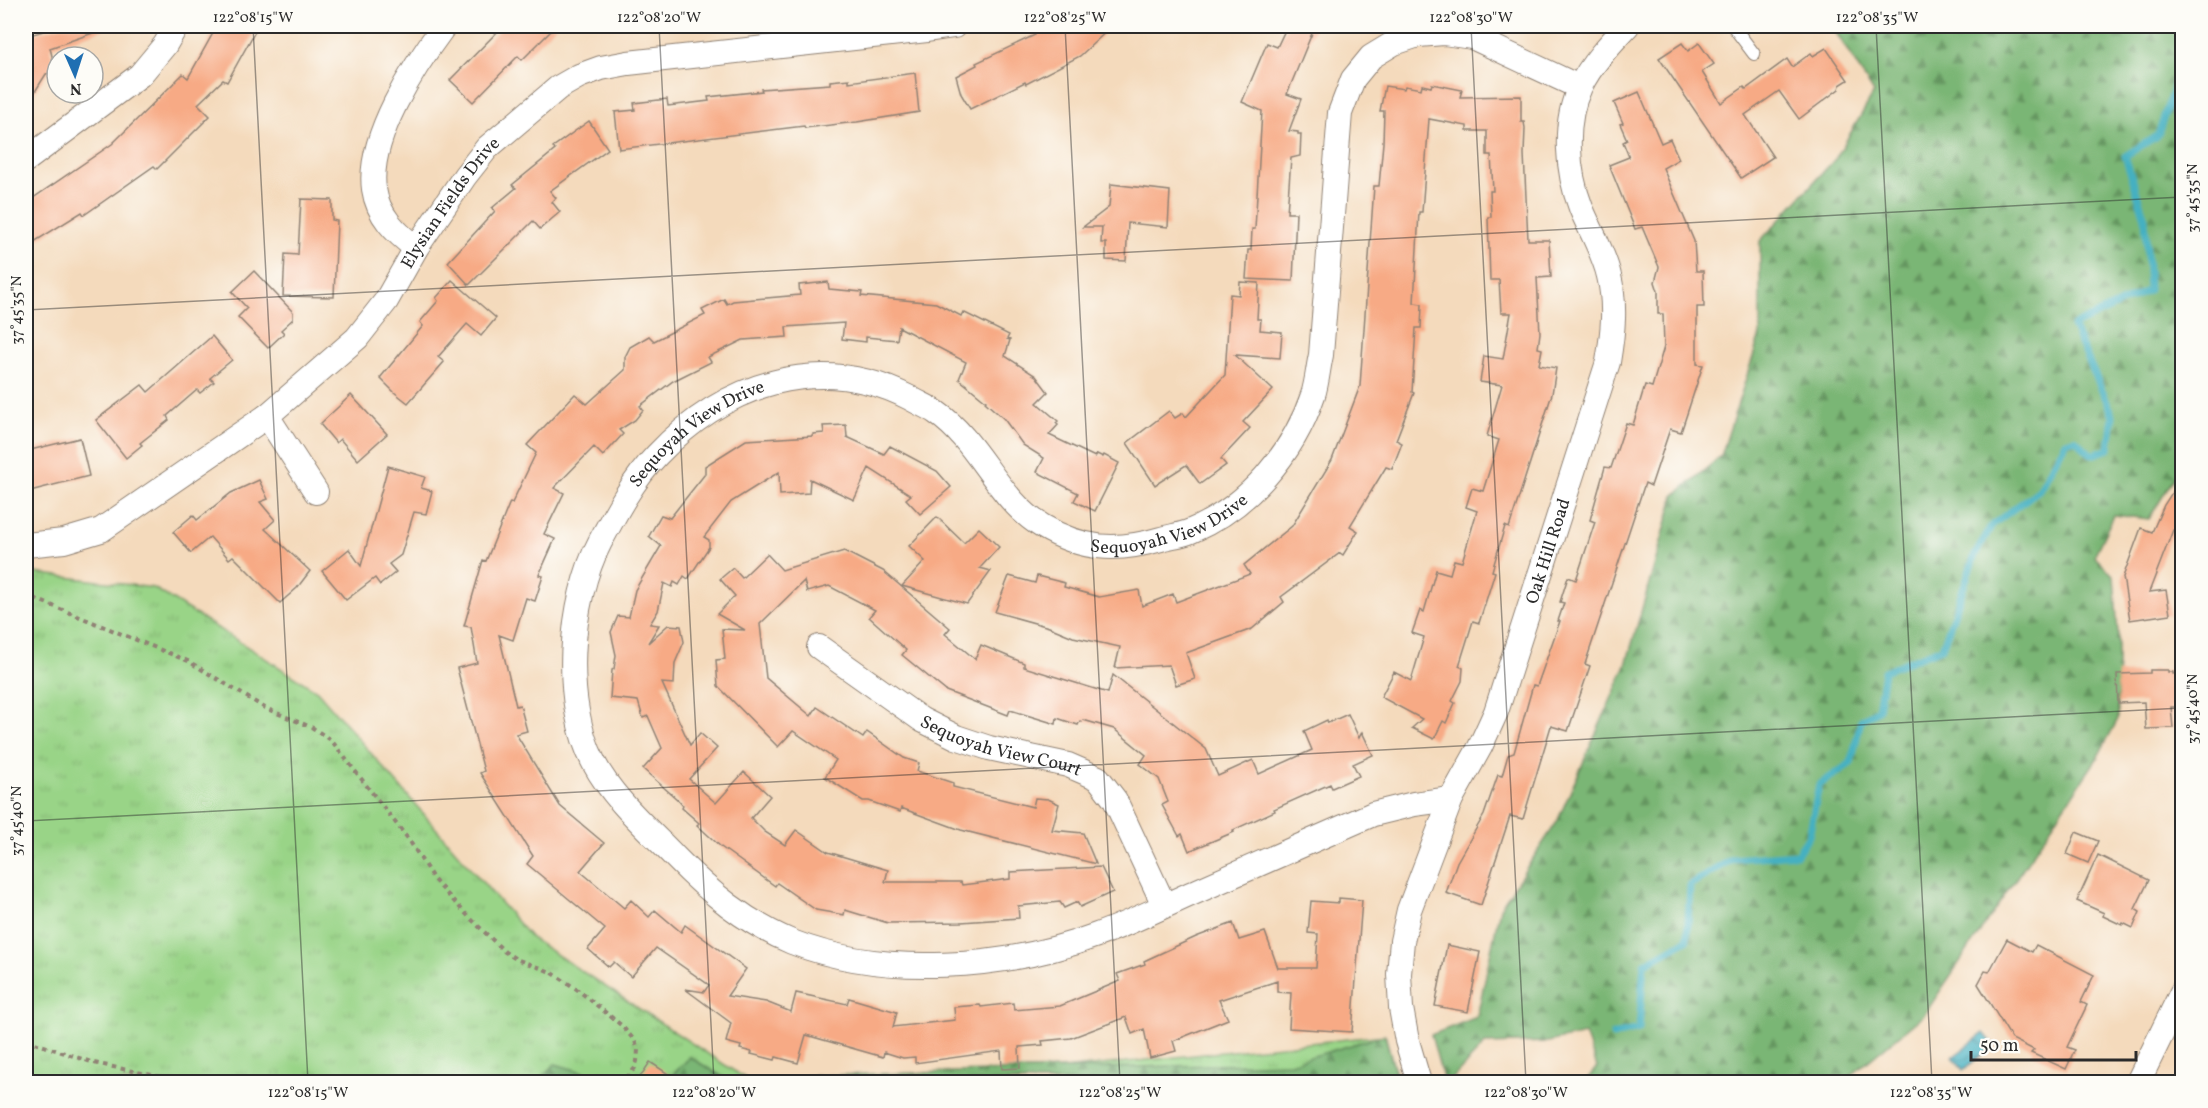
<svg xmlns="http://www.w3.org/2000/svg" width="2208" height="1108" viewBox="0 0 2208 1108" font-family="Vollkorn,serif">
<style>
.grass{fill:url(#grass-tufts);stroke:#628059;stroke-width:1.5}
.forest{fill:url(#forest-firs);stroke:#527050;stroke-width:1.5}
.water{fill:url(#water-waves);stroke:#386e76;stroke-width:1.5}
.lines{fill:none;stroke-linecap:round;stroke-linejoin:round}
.stream{stroke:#44b0c1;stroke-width:7}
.building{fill:#f7aa85}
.lane-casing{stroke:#908274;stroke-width:14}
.street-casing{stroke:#908274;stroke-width:26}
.path{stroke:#908274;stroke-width:4;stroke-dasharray:4.5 4.5;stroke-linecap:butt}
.lane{stroke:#fff;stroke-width:12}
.street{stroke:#fff;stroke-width:24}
.ticks{fill:none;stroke:#2b2b2b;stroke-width:1.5;stroke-opacity:0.45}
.labels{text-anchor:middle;stroke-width:5;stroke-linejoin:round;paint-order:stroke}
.street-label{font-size:18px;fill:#2b2b2b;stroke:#fdfcf7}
.neatline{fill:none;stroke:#2b2b2b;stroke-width:2}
.ticks-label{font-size:15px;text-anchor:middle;fill:#2b2b2b}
</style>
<defs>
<pattern id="grass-tufts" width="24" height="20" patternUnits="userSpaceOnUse" patternTransform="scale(1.5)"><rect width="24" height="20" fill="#99d487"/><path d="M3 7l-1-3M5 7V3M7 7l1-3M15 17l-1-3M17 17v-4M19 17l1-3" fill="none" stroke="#84b675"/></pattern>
<pattern id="forest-firs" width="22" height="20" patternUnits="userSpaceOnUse" patternTransform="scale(1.5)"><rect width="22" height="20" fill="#7ab674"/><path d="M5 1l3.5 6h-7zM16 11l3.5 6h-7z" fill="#64945f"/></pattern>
<pattern id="water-waves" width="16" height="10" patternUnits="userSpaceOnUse" patternTransform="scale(1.5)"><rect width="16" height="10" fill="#44b0c1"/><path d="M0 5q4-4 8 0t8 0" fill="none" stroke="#398f9d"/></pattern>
</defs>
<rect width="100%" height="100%" fill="#fdfcf7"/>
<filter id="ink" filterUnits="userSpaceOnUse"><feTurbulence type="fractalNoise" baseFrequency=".0167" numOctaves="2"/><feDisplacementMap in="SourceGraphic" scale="12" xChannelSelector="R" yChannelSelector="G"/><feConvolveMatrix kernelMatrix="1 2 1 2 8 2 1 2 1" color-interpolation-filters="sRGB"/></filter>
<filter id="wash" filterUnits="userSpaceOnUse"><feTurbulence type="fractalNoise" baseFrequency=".008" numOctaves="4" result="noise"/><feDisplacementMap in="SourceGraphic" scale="24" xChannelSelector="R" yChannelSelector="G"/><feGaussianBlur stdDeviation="1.35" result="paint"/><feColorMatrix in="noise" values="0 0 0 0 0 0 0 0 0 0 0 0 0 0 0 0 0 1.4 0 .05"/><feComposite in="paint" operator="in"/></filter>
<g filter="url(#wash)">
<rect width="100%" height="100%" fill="#f4dabc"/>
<g class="grass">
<polygon points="26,572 154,588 317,691 531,938 751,1082 26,1082"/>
<polygon points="1385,1035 1398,1082 939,1082"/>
</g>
<g class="forest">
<polygon points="1832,26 2182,26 2182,465 2149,519 2114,515 2094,556 2114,576 2118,634 2118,719 2096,760 1924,1015 1843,1082 1585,1082 1597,1067 1585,1034 1548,1042 1485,1044 1449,1082 1444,1082 1431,1035 1477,1017 1500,908 1557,822 1626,665 1674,496 1721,456 1760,335 1760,241 1836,158 1874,93"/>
<polygon points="1385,1035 1398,1082 800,1082 806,1076 1290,1063"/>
<polygon points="690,1057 731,1082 666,1082"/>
<polygon points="555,1064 614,1081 621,1082 545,1082 544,1074"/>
</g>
<polygon class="water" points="1984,1033 1994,1045 1963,1070 1953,1057"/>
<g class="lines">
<polyline class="stream" points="1613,1035 1639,1029 1644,964 1687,940 1690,885 1732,859 1797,854 1809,836 1819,785 1851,763 1861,720 1878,710 1884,671 1942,648 1975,555 1992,525 2039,490 2066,442 2075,439 2092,455 2109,449 2113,415 2073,326 2149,290 2145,218 2125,156 2158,135 2175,83 2182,86"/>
</g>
<g id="blocks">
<g class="building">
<polygon points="61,26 106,26 107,28 50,48 56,72 46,74 26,106 26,36"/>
<polygon points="217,26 258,26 227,82 223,80 198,104 210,116 157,169 154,166 84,215 82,212 26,247 26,203 112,144 183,74 188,78"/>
<polygon points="503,26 556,26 522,60 518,56 473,102 450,80"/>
<polygon points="1044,26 1112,26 1080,56 1026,84 1025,82 970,109 961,94 956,76 977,65 976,63 1035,35 1033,31"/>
<polygon points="1287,26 1315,26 1287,94 1301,99 1289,131 1298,132 1298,134 1301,134 1300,156 1291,158 1287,213 1296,213 1293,281 1246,279 1248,250 1251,250 1252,229 1255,229 1262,111 1242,102 1267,43 1277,47"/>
<polygon points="1682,43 1688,51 1699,43 1714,64 1702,72 1721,103 1744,87 1746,89 1787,59 1792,67 1811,53 1813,56 1826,48 1848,80 1840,85 1839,89 1799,119 1779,91 1745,115 1773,157 1741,178 1659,58"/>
<polygon points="915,73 919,112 857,122 805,128 804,126 619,149 615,112 635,110 634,103 667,99 668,106 709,101 708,97 762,91 761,89 830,84 830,81 849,79 849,82"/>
<polygon points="1432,84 1462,90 1460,97 1521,96 1521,122 1524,122 1525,128 1524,154 1528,240 1549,240 1551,277 1537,278 1540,333 1538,348 1542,349 1539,365 1556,368 1552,394 1509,528 1505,526 1492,571 1495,572 1479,623 1473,621 1459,666 1463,668 1462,681 1452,701 1455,703 1446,723 1443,721 1434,739 1412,728 1422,719 1381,697 1394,672 1411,681 1424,637 1412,633 1420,610 1424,612 1436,570 1450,574 1454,560 1462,562 1477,511 1466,507 1472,488 1483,491 1499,440 1487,436 1502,385 1480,382 1484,356 1503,359 1511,313 1501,313 1499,280 1490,280 1488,217 1491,217 1490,191 1493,191 1491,155 1487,155 1487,131 1467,131 1467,126 1429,119 1422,212 1419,212 1414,303 1422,304 1421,328 1416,328 1412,392 1414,393 1396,440 1402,443 1392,469 1386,467 1350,526 1358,531 1343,555 1340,553 1281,597 1284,602 1252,629 1186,653 1195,679 1176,685 1169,665 1115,668 1120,647 1073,637 1049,627 995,612 1009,576 1035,583 1037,576 1065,583 1064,587 1099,597 1139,590 1142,606 1173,594 1176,602 1250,574 1244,565 1292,526 1332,460 1360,386 1374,186 1379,186 1383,143 1384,111 1380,111 1385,86 1404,89 1405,86 1421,89 1422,85 1431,87"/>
<polygon points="1639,92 1661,143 1670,139 1679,159 1663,168 1694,241 1696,271 1703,271 1704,307 1697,307 1697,364 1703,365 1681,432 1670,429 1651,486 1645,483 1585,664 1590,666 1568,731 1551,726 1523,819 1510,816 1481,905 1446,893 1457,862 1484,815 1498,775 1502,776 1508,755 1514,753 1533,685 1537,686 1560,621 1558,621 1564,603 1560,602 1568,577 1576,580 1595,522 1590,520 1605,467 1611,468 1626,423 1633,425 1645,385 1652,387 1664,347 1663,314 1658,314 1658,291 1655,282 1659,267 1642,227 1635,229 1609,165 1629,157 1623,142 1627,140 1620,124 1623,123 1614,103"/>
<polygon points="589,121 608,149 550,191 556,198 552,202 560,212 540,229 533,221 469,285 448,262 495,211 492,208 516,188 512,185 555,150 553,147"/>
<polygon points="1111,184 1170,191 1168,227 1128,223 1126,261 1106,260 1106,243 1101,243 1102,227 1083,227 1109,207"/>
<polygon points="301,199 332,200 332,220 337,221 334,297 283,296 285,254 298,255"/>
<polygon points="254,271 293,312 293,319 281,330 284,333 268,348 238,317 247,308 232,292"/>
<polygon points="452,280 496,318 481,336 467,324 438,357 444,362 408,403 394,392 380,378 423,326 420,322 438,301 436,298"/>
<polygon points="828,282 829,289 862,292 861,296 936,303 961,316 963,312 1009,335 1007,339 1010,340 1005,356 1036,376 1048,392 1037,403 1058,421 1056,423 1058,425 1049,435 1095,457 1097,454 1103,457 1104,455 1119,463 1095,511 1074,501 1078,493 1037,472 1044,458 1023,445 1004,419 985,402 986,401 959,379 966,362 899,327 897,340 866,337 866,342 842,339 844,323 786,327 787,337 743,340 708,357 711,362 673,381 640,406 643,410 635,420 619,430 623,434 603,456 594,447 554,488 564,493 544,534 555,539 539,575 543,576 535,601 526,598 513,640 499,635 516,706 520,705 527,731 516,734 560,806 604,843 580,871 624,908 631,900 649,917 655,910 681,932 685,925 746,969 727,996 766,1002 791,1012 796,993 847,1004 849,998 897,1012 893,1027 955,1020 954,1007 980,1005 981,1007 1013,1003 1014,1010 1060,1006 1120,981 1117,974 1145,964 1144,961 1196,937 1233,923 1239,940 1265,932 1278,968 1316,968 1318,934 1308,933 1311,901 1339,903 1339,898 1362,900 1352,1032 1289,1028 1291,993 1277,992 1277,981 1219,1000 1228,1019 1173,1041 1176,1051 1150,1058 1144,1029 1132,1034 1126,1017 1071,1038 1042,1041 1043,1045 1019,1047 1020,1068 1002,1069 1001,1051 915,1063 915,1057 903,1058 884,1052 883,1057 806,1035 798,1063 776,1057 775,1060 751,1054 752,1052 740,1049 741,1046 726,1042 731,1023 685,989 704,992 709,985 656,948 631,977 614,962 609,967 588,949 605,929 527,864 533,856 480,773 484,771 457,668 477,663 471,627 464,626 483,560 486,561 510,502 512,503 536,453 527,445 575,394 587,404 625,370 625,357 630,347 649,336 654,341 705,315 702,310 724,299 727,304 733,301 800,295 799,285"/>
<polygon points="1240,282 1259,283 1257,319 1261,319 1260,330 1282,332 1280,358 1235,355 1273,390 1243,422 1250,428 1221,459 1226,465 1200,484 1186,465 1155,485 1127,443 1169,411 1175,418 1183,413 1186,417 1225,375 1230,294 1239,295"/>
<polygon points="212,336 232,360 210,378 214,382 200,393 197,390 167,416 169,420 140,443 142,445 126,458 96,420 142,385 148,392"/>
<polygon points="351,395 387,434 358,460 340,439 336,443 320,424"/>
<polygon points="846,425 847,437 884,454 890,446 937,471 951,487 920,514 906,499 911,495 869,468 854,500 810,479 809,493 780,495 779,472 731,502 704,537 709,540 709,547 688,579 684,576 679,585 674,582 672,587 664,583 658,611 650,624 659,625 648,643 668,625 681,626 684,642 675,663 674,684 662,683 690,745 700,733 717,748 689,779 716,803 744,772 770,796 751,818 765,832 785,845 796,830 828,852 888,870 885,882 961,882 962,885 1010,879 1010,872 1101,867 1113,892 1080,907 1077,902 1064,908 1060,902 1018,906 1019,918 961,922 888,923 845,910 844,915 816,910 777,883 775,886 721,847 697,825 699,823 682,808 683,806 678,800 643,769 662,748 648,716 643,718 638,701 610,698 612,670 614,669 616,655 611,632 618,616 629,617 635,590 661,546 649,536 661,515 670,518 705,474 705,466 746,440 813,436 813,434 824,433 823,426"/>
<polygon points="80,438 89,476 26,492 26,451"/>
<polygon points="388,466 425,477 421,488 432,491 426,514 414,512 401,555 389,564 396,572 380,585 375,578 346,600 322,571 349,549 361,566"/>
<polygon points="2182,477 2182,534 2173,530 2149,592 2166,590 2170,614 2130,620 2123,577 2141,528 2152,532 2164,505"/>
<polygon points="259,480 268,499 260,502 275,520 265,529 310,571 297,588 280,603 233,556 229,559 210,537 191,553 173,532 193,515 197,520 231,493"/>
<polygon points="937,517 964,543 979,528 999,547 980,568 991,571 967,604 902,586 925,561 909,546"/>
<polygon points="844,551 883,571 950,628 945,634 975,659 981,645 1024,663 1024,667 1108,693 1113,675 1206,749 1218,776 1253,760 1259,774 1312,750 1304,731 1327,720 1328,723 1348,714 1359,738 1362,732 1373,755 1353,764 1359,776 1332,788 1330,784 1274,809 1275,811 1233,830 1234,832 1189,851 1182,834 1179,836 1162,805 1168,802 1159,779 1140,764 1146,755 1114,729 1083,720 1082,722 1080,721 1078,725 1057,718 1056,724 1010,710 1008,715 946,691 902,655 906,650 869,617 875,610 829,586 807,592 804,581 760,624 766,678 811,716 817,707 863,738 867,732 904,758 919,763 917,771 953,783 953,787 1033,807 1035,798 1048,799 1059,804 1052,830 1083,833 1096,864 961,830 901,808 900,812 869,801 863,801 825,777 836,760 793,731 778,747 718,686 716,660 725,659 722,629 745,630 717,614 735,596 720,579 733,568 742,578 767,554 782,570"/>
<polygon points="2150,670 2168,670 2168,672 2173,672 2173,674 2182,673 2182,707 2171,707 2173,728 2146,729 2144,702 2118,703 2117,674 2150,673"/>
<polygon points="2076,832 2098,841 2088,863 2067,854"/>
<polygon points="2098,855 2149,880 2135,909 2140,912 2133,928 2123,923 2122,925 2103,916 2104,913 2077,901"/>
<polygon points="2007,939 2032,952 2036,945 2094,975 2081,1002 2087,1005 2067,1047 2075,1050 2066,1069 2031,1053 2034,1050 2012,1039 1978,984 1985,971 1989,972"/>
<polygon points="1447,945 1480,952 1468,1012 1435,1006"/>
<polygon points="650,1062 682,1083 636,1083"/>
</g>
</g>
</g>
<g filter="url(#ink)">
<use href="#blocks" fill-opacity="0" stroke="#908274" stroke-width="1.5"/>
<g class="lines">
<defs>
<polyline id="lane" points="1733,26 1754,54"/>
<g id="street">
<polyline points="26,160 140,75 165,45 176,26"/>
<path d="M416,248c-20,-15 -38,-32 -42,-59 -7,-51 41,-124 70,-163"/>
<polyline points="267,416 316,492"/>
<path id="s1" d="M26,545l38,-4 37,-11 166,-114 90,-78 29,-37 30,-53 49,-72 22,-28 71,-60 21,-12 22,-8 27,-5 299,-33 27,-4"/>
<path id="s2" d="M819,647l103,73 34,17 33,11 79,17 30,13 17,22 49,105"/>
<path id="s3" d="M1451,799l-37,5 -41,10c-57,25 -114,50 -171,75 -35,15 -69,33 -105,46 -91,34 -213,43 -305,7 -46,-19 -83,-50 -117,-85 -28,-29 -62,-58 -81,-94 -32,-60 -25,-162 6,-221 16,-30 33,-62 57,-87 67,-71 162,-104 253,-57 8,5 19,9 27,15 43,30 60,86 105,113 40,24 75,26 119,13 10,-3 21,-4 30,-8 57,-24 102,-77 122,-136 4,-12 5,-27 8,-40l19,-242 13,-34 18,-22 23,-14 24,-8 26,-2 28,4 107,50"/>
<path id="s4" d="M1419,1082l-12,-41 -6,-33 -2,-34 3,-33 7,-31 42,-111 29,-52 16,-35 112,-350c5,-30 8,-57 1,-86 -5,-23 -19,-46 -28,-68 -14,-36 -18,-85 -1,-121 11,-23 30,-43 47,-61"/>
<polyline points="2138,1082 2182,992"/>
</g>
</defs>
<use href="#lane" class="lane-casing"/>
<use href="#street" class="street-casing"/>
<g class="path">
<polyline points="26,595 188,661 265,708 313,728 331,740 409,840 434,880 468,916 505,952 516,959 551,972 578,990 621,1025 635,1041 638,1050 637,1061 635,1068 623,1082"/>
<polyline points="26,1040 94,1063 185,1082"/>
<polyline points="26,1068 28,1082"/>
</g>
<use href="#lane" class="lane"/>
<use href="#street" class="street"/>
</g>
</g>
<path class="ticks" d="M253,26l55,1056M659,26l55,1056M1065,26l55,1056M1471,26l55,1056M1876,26l56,1056M26,310l2156,-113M26,821l2156,-113"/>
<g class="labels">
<g class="street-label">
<text dy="6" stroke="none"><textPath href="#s1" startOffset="562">Elysian Fields Drive</textPath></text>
<text dy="6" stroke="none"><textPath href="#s3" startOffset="1340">Sequoyah View Drive</textPath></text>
<text dy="6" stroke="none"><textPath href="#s3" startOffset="1896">Sequoyah View Drive</textPath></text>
<text dy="6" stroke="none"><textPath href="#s4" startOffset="561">Oak Hill Road</textPath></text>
<text dy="6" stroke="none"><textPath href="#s2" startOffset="210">Sequoyah View Court</textPath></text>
</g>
</g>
<rect width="2208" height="1108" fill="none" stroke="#fdfcf7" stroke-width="66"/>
<g transform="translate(75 75) rotate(177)"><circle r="28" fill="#fdfcf7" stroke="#a9a8a5" stroke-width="1.5"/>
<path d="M0-4.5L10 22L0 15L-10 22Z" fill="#1f6fb2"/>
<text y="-9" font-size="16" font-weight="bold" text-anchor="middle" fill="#2b2b2b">N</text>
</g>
<path d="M1971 1051v9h165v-9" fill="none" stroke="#2b2b2b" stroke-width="3"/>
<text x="1980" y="1051" font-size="18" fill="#2b2b2b" stroke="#fdfcf7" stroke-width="4.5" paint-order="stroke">50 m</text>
<rect x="33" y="33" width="2142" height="1042" class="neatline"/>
<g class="ticks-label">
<text x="253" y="22">122°08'15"W</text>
<text x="659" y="22">122°08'20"W</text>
<text x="1065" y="22">122°08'25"W</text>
<text x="1471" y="22">122°08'30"W</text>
<text x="1877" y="22">122°08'35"W</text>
<text transform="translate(2192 198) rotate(-90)" y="5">37°45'35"N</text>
<text transform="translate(16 310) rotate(-90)" y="5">37°45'35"N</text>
<text transform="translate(2192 709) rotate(-90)" y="5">37°45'40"N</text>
<text transform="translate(16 821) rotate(-90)" y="5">37°45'40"N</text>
<text x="308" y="1097">122°08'15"W</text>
<text x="714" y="1097">122°08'20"W</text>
<text x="1120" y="1097">122°08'25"W</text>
<text x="1526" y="1097">122°08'30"W</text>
<text x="1931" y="1097">122°08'35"W</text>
</g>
</svg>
